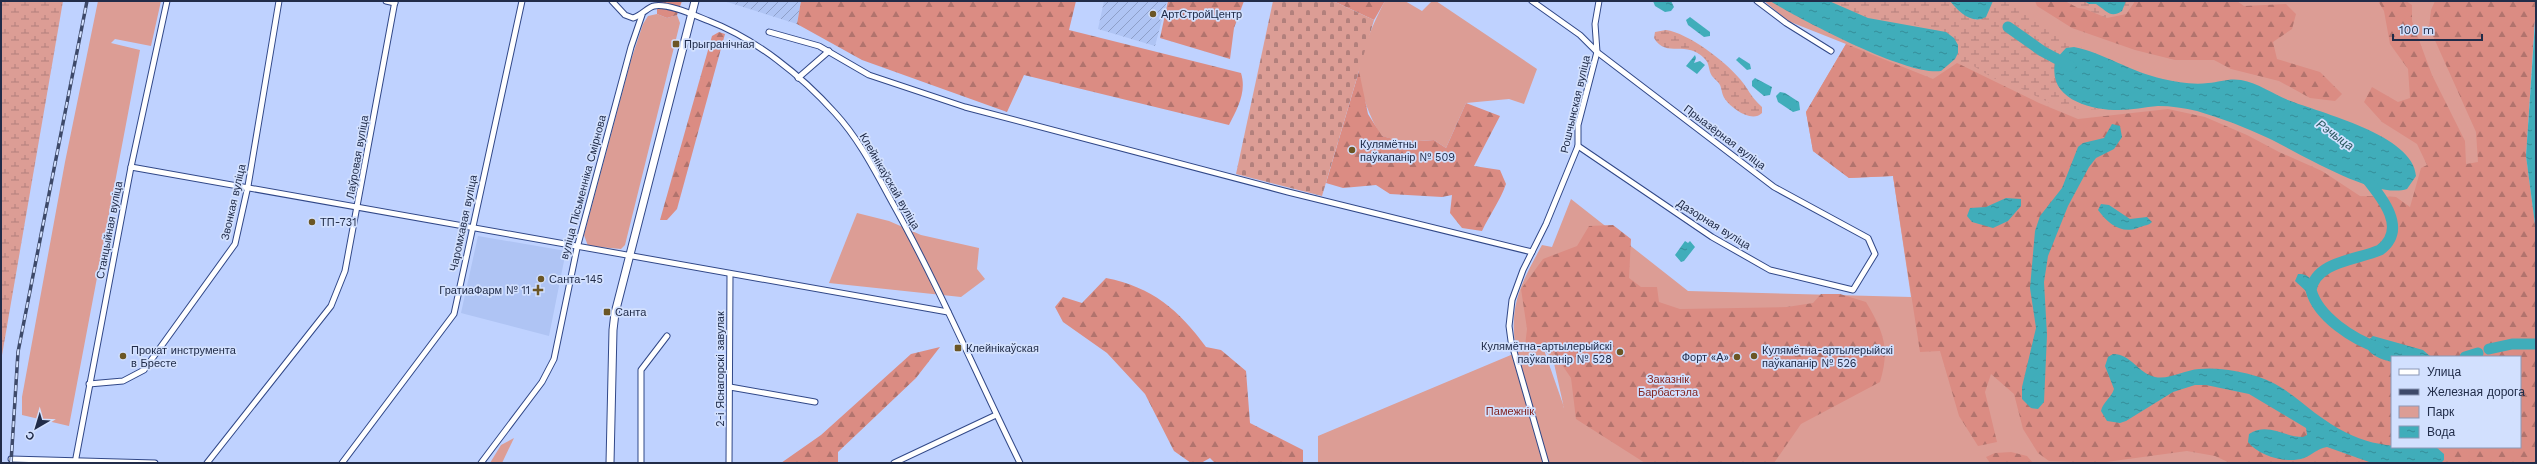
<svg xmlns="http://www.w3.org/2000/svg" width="2537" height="464" viewBox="0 0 2537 464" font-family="'Work Sans',sans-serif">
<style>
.built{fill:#afc4f4}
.industrial{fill:url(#industrial-furrows)}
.green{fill:#dc9d95;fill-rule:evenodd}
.forest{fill:url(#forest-firs);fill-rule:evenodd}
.wetland{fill:url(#wetland-marsh)}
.cemetery{fill:url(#cemetery-stones)}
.water{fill:url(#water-ripples)}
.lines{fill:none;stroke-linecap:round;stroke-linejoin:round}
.river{stroke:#40adba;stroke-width:11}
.street-casing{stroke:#314888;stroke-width:7}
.secondary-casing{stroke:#314888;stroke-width:9}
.street{stroke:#fff;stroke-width:5}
.secondary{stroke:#fff;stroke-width:7}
.rail-casing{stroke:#3d4969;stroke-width:3.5}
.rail{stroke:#d2e0fe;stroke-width:2;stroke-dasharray:6;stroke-linecap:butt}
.poi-dot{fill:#6b5625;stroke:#d2e0fe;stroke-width:1.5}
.labels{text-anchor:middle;stroke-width:3.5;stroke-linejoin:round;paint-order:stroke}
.poi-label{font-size:11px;fill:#212c49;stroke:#d2e0fe;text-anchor:start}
.street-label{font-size:11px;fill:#212c49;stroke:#d2e0fe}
.park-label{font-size:11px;fill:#822421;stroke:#d2e0fe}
.water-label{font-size:12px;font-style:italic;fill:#27565c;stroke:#d2e0fe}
</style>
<defs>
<pattern id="industrial-furrows" width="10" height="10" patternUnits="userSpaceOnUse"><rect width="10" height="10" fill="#afc4f4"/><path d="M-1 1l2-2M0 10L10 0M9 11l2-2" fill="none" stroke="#8e9fc8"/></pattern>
<pattern id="forest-firs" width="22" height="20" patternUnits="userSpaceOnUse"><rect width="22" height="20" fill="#db8c83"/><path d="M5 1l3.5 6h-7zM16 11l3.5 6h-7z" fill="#b1736d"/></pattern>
<pattern id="wetland-marsh" width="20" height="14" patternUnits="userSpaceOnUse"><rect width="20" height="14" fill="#dc9d95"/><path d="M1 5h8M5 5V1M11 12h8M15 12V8" fill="none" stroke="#b2807c"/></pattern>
<pattern id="cemetery-stones" width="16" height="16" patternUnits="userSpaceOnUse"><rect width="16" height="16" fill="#dc9d95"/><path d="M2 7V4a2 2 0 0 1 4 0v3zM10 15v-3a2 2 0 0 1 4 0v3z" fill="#b2807c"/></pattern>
<pattern id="water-ripples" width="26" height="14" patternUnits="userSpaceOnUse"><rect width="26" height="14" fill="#40adba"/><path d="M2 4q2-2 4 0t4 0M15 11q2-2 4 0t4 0" fill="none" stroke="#358d99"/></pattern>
</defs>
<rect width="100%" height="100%" fill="#bfd2ff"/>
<polygon class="built" points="478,236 566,251 549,336 461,313"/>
<g class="industrial">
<polygon points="724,1 801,1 797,24"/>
<polygon points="1104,1 1167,1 1155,46 1098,29"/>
</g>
<g class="green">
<polygon points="98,1 161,1 151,46 115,39 111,43 140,50 69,426 22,415 22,397 65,162"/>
<path d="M1385,1h20l17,10 10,-10h4l101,68 -13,35 -15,-5 -43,4 -20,45 -12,-8 -29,2 -24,-6c-11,-19 -20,-40 -22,-63 -1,-16 18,-58 26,-72z"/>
<path d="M1764,1h186l26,19 17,-19h543l-10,155 10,76v231h-1218v-27l200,-84 21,-3h-23c-8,-44 6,-67 26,-104l10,2 19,-48 117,92 223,6 -18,-121 -44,2 -36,-27 -7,-39 40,-68 -58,-23zM1544,350l9,9 11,49v-1zM2392,357h128v90h-128z"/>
<polygon points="657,14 667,18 677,15 680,23 625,245 621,249 588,246 584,235 631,60 643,24 648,16"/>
<polygon points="857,213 889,221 921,235 979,248 977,269 985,279 961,297 829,283"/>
<polygon points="514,438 502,463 490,463 501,445"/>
</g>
<g class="forest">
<polygon points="645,1 682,1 677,15 667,18 657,14 657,2"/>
<path d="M801,1h275l-7,29 172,43c6,19 -4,36 -12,52l-205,-50 -17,37 -145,-52 -65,-36z"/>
<polygon points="1168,1 1244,1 1234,28 1230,59 1160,38"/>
<polygon points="1333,1 1385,1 1374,20"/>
<polygon points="2035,1 2065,1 2078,8 2126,14 2135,1 2237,1 2244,6 2286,4 2296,14 2292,29 2273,42 2277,59 2320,72 2342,94 2335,101 2310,98 2279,81 2231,69 2214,60 2175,60 2135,50 2072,28 2037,6"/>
<path d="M2378,1h28l6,4v16l20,54 33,66 1,23 12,-2 -2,-30 -47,-105 2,-17 4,-9h101l-10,155 10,76v231h-306l-15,-7 -28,-5 -88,12 -50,-2 -11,-8 -15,-24 -9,-35 -23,-20 -6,18 12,50 -19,4 -19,-30 -19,-65 -20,1 -27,-176 -44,2 -36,-27 -7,-39 40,-68 87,35 24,-16 82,40 39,16 90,-10 37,8 42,18 32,17 43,19 38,25 36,1 14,10 11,-39 6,-3 -10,-21 -35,-22 -18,-20 8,-15 26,15 12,-4 -2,-29 -18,-25 -6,-33zM2392,357h128v90h-128z"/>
<polygon points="719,32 725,34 677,209 667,220 660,220 712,36"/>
<path d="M1359,71l9,43 14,22 23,6 29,-2 12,8 20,-45 34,13 -26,50 26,4 6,14c-6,17 -16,30 -24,47l-20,-3 -12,-15 2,-18 -10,2 -52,-3 -14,-9 -33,3 -17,-5z"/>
<path d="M1613,225l18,14 -2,39 12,9h16l2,15 21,7 107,-2 26,-4 8,-9h19l26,8c18,30 24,47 14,80l-79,42 -27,39h-129l-69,-44 -5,-41 -24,-35 -22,3 2,-17 -6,-40 22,-30 34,-13 12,-20z"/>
<path d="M1106,278c46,9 73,32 100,69l15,3 25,21 4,52 53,27v13h-88l-5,-5 -9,5h-10l-17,-12 -29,-57 -38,-41 -44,-31 -8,-15 8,-10 19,6z"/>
<polygon points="940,347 916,378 838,452 838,463 781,463 821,435 911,354"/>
<polygon points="2011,452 2027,456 2033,463 1990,463 1986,457 1995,453"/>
</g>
<g class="wetland">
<polygon points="1,1 63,1 1,361"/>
<path d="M1829,1h121c9,10 17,19 31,19l11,-14 1,-5h12l48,32 31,16 -10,-2 11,59 17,3 -21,1 -27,-5 -36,-18 -25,-9 -26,-16h-11l-7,4 6,-7 -21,-31 -66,-10z"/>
<polygon points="2065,1 2135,1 2126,14 2107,18"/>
<path d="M1666,30c22,3 59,31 73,48 10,11 10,17 23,29v6c-10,10 -30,-4 -37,-14 -3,-4 -3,-9 -5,-14 -2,-4 -6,-6 -8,-9 -4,-6 -2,-12 -7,-17 -18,-20 -39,0 -51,-21l1,-6z"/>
</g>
<polygon class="cemetery" points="1273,1 1333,1 1374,20 1322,196 1236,174"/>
<g class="water">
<polygon points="1653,1 1671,1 1674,7 1671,11 1665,12 1655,6"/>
<path d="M1770,1h59l39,17 78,14 8,6 4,7v8l-3,6 -14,12c-34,5 -139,-51 -171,-70z"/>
<path d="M1950,1h43l-7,16c-14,8 -27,-5 -36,-16z"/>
<path d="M2084,1h42l-4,10c-12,8 -16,-1 -26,-7h-7z"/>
<polygon points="2536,7 2536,232 2526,156"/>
<polygon points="1690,17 1710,32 1710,36 1704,37 1688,25 1686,20"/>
<path d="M2074,47c30,6 57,25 89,32 14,3 30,6 45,4 12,-1 21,-5 33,-3 17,3 32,14 47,20 32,13 126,35 128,76l-9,13c-32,11 -109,-37 -139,-51 -23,-11 -47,-20 -71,-27 -12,-3 -26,-5 -39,-5 -13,1 -26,4 -39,4 -30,0 -74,-12 -63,-51l10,-11z"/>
<polygon points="1695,55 1696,58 1694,63 1700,61 1705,65 1697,74 1686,66"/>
<polygon points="1739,57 1750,64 1751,69 1747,70 1736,60"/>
<polygon points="1755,78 1772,87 1770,95 1764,96 1752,86 1752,81"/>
<polygon points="1780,92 1785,93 1799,102 1800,110 1793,112 1778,102 1776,96"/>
<polygon points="2112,124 2120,126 2122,137 2114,149 2096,158 2089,167 2068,206 2048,256 2044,282 2047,335 2044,402 2038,409 2031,408 2022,399 2022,387 2036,328 2030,288 2035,231 2040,216 2062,188 2078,147 2083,143 2104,138"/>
<polygon points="2006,198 2021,199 2021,206 2008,221 1993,228 1972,222 1967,216 1970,208 1986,207"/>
<path d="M2101,204l8,1 21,14 17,-2 5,5c-4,4 -7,3 -12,5 -17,8 -31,-2 -42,-17z"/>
<polygon points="1685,241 1688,243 1690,241 1695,247 1684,261 1681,262 1675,255"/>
<path d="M2298,274c9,-1 13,5 18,11l-2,6 -7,1 -12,-11z"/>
<path d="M2373,336l50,14 8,7h-39v5c-11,-3 -26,-7 -26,-20z"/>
<path d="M2113,354c18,0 25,19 42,23 14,3 30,-7 44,-8 20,-2 41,2 60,8 22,7 38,22 56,36 45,33 68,34 121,34l8,7v6l-3,3h-69l-45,-16c-9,1 -15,8 -23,11 -18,6 -45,-2 -56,-16l1,-8c19,-12 35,3 54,3l4,-2 -1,-7 -57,-34 -43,-9h-11l-22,7 -47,29 -6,2 -13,-2 -6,-10c2,-9 10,-13 13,-22l-9,-23 3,-9z"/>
</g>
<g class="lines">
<g class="river">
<polyline points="2008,27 2042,51 2070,66"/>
<path d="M2362,173c17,21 48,55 18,77 -23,10 -64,11 -69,40 7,27 43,50 68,58"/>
<polyline points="2489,349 2512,344 2536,344"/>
<polyline points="2465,357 2478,353"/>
</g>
<defs>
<g id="street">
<polyline points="386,1 395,3"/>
<path d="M612,1l13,14 8,3c8,-2 15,-11 21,-12 14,-3 42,10 55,15 47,18 93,55 126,92 24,26 40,58 57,89 47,84 85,174 128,261"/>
<polyline points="1532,1 1580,35 1597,52 1774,187 1868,238 1875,254 1853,290 1770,270 1712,237 1578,146"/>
<polyline points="1757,1 1786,23 1831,51"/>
<polyline points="769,32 819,46 869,75 965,107 1288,192 1532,252"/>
<polyline points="798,78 829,51"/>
<polyline points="131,167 948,312"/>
<polyline points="89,384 123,381 144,370 235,244 248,186 279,1"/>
<polyline points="730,387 815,402"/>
<polyline points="11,459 155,463"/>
<polyline points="75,463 131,167 167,1"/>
<polyline points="207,463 331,306 345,271 395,1"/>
<polyline points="342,463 454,314 522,1"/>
<polyline points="481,463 542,382 554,359 577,248 631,47 642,15"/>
<polyline points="641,463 641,370 667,336"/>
<polyline points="729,463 730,274"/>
<polyline points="894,463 996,415"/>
<polyline points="1546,463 1511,341 1509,326 1512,300 1523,270 1546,224 1578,146 1578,125 1597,52 1595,24 1599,1"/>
</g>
<polyline id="secondary" points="610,463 613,330 615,313 695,1"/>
</defs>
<use href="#street" class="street-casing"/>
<use href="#secondary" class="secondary-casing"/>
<use href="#street" class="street"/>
<use href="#secondary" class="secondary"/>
<defs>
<polyline id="rail" points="11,463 18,352 87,1"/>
</defs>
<use href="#rail" class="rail-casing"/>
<use href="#rail" class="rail"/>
</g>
<g class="poi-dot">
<circle cx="1153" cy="14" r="4"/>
<rect x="672" y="40" width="8" height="8" rx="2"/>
<circle cx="1352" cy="150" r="4"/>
<circle cx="312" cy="222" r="4"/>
<circle cx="541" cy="279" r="4"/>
<path d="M536 284h4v4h4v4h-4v4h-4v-4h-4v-4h4z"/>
<rect x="603" y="308" width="8" height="8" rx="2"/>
<rect x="954" y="344" width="8" height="8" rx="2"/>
<circle cx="1620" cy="352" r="4"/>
<circle cx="123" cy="356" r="4"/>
<circle cx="1754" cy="356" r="4"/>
<circle cx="1737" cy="357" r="4"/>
</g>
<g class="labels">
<g class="poi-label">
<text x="1161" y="18">АртСтройЦентр</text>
<text x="684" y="48">Прыгранічная</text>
<text x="1360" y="148">Кулямётны<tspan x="1360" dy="13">паўкапанір № 509</tspan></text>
<text x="320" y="226">ТП-731</text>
<text x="549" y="283">Санта-145</text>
<text x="530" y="294" text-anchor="end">ГратиаФарм № 11</text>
<text x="615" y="316">Санта</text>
<text x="1612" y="350" text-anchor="end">Кулямётна-артылерыйскі<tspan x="1612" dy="13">паўкапанір № 528</tspan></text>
<text x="966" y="352">Клейнікаўская</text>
<text x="131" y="354">Прокат инструмента<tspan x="131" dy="13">в Бресте</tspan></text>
<text x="1762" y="354">Кулямётна-артылерыйскі<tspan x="1762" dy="13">паўкапанір № 526</tspan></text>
<text x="1729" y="361" text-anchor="end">Форт «А»</text>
</g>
<g class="street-label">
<text transform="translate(1575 104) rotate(-77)" y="4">Рошчынская вуліца</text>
<text transform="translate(1725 137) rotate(37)" y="4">Прыазёрная вуліца</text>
<text transform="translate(357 157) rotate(-80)" y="4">Лаўровая вуліца</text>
<text transform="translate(890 181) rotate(60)" y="4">Клейнікаўскай вуліца</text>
<text transform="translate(583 187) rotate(-75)" y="4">вуліца Пісьменніка Смірнова</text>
<text transform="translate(233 202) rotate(-77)" y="4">Звонкая вуліца</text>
<text transform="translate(463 223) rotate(-78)" y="4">Чаромхавая вуліца</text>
<text transform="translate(1714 224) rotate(32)" y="4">Дазорная вуліца</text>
<text transform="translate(109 230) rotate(-79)" y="4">Станцыйная вуліца</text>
<text transform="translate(720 369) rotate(-90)" y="4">2-і Яснагорскі завулак</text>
</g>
<g class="park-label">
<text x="1668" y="383">Заказнік<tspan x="1668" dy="13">Барбастэла</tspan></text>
<text x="1510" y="415">Памежнік</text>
</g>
<g class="water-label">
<text transform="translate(2335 135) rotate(36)" y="4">Рэчыца</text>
</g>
</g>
<rect width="2537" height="464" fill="none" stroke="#212c49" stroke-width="4"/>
<rect x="2391" y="356" width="130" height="92" fill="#d2e0fe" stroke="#8b98b6"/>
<rect x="2399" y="369" width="20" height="6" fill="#ffffff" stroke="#8b98b6"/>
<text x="2427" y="376" font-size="12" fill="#212c49">Улица</text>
<rect x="2399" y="389" width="20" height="6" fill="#3d4969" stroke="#8b98b6"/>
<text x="2427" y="396" font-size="12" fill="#212c49">Железная дорога</text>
<rect x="2399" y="406" width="20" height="12" fill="#dc9d95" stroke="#8b98b6"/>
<text x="2427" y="416" font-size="12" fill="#212c49">Парк</text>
<rect x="2399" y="426" width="20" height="12" fill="url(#water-ripples)" stroke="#8b98b6"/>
<text x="2427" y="436" font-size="12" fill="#212c49">Вода</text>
<g transform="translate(36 428) rotate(218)" stroke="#d2e0fe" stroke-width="3" paint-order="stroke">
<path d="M0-3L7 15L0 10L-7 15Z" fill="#212c49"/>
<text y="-6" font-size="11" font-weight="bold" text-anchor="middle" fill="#212c49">С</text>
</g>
<path d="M2393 34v6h89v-6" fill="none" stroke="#212c49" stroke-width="2"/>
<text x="2399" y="34" font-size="12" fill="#212c49" stroke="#d2e0fe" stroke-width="3" paint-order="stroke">100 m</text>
</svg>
